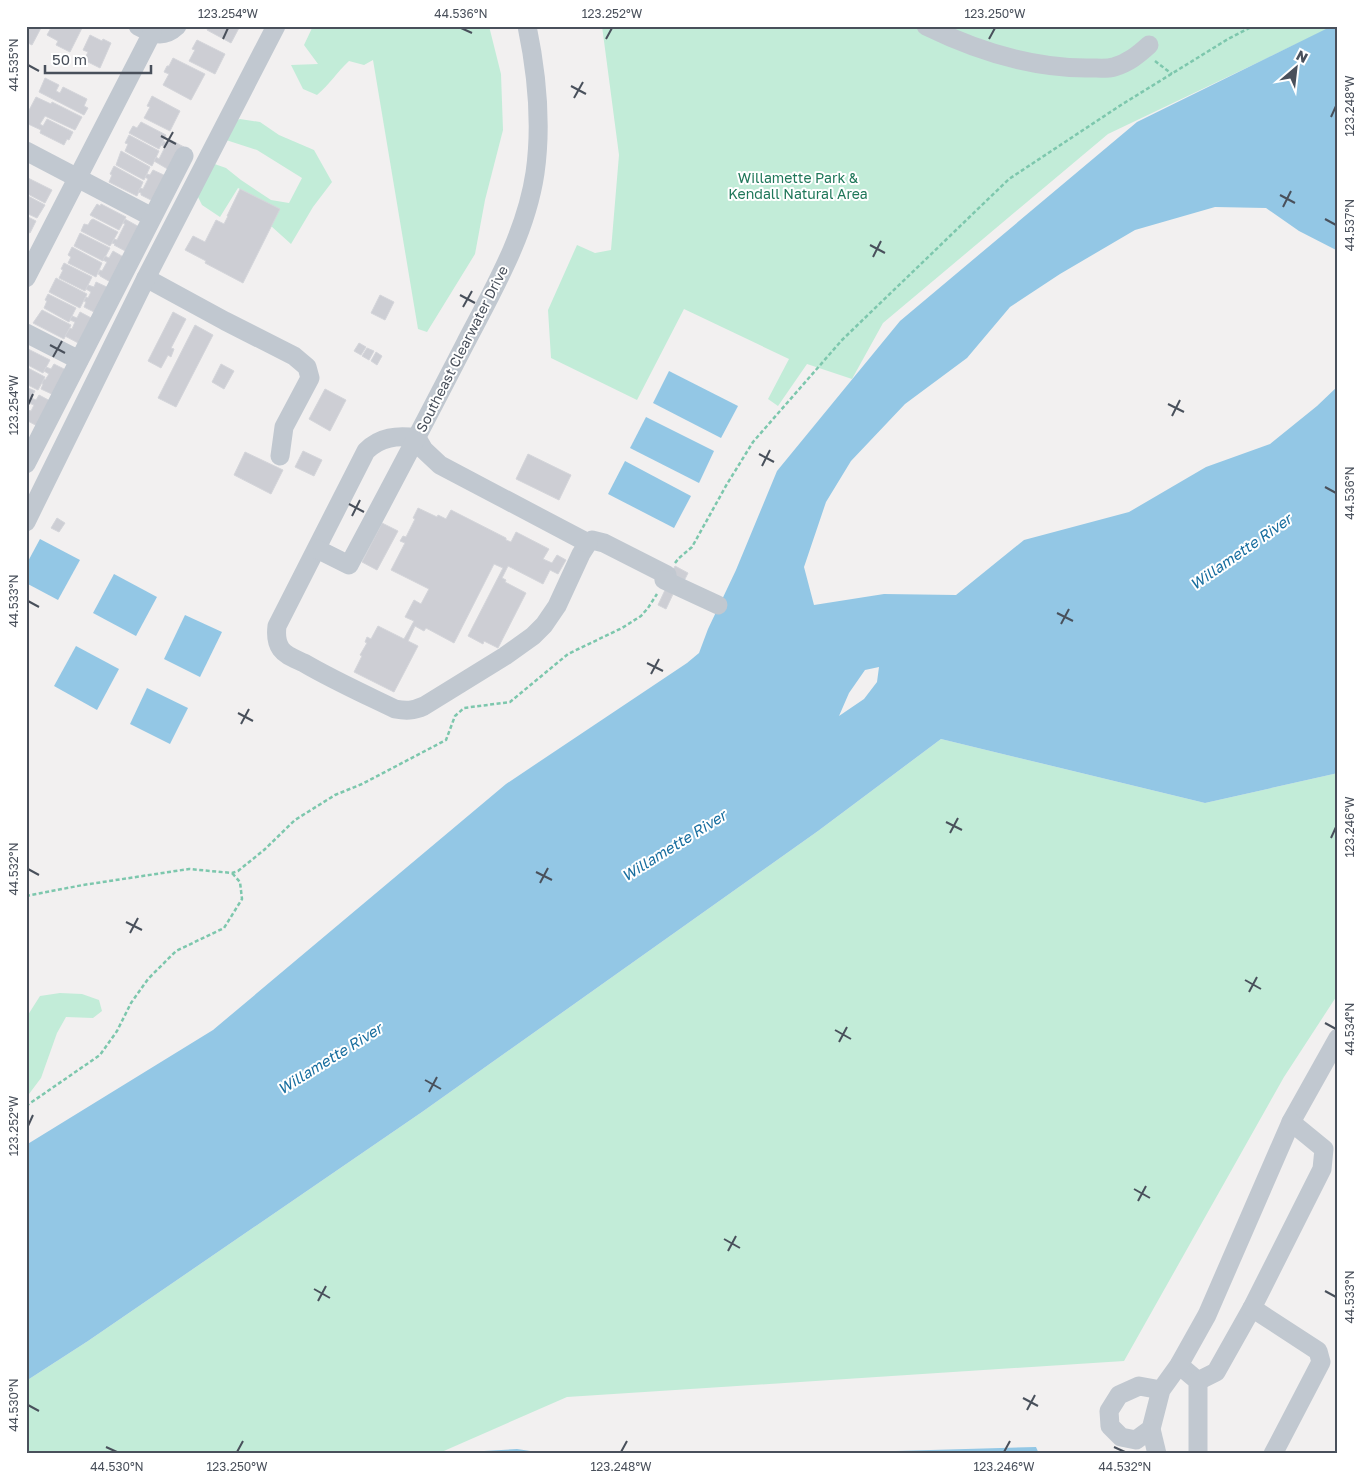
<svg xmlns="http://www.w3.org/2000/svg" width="1364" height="1480" viewBox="0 0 1364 1480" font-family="'Golos Text',sans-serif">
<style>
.green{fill:#c2ecd8}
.water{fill:#93c7e5;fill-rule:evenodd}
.building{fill:#cdced4;stroke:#d4d5da}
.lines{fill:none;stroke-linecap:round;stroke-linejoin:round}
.path{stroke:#7dc7ad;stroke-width:2.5;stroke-dasharray:4 2.5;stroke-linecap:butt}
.minor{stroke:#c1c8d0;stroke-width:19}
.ticks{fill:none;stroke:#49505b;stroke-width:2}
.labels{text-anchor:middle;stroke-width:4;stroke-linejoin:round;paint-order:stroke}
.park-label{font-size:14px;fill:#1f7759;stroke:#fff}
.street-label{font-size:14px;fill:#49505b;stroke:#fff}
.water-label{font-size:15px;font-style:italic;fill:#186e9f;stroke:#fff}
.neatline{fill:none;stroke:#49505b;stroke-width:2}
.ticks-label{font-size:12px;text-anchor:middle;fill:#49505b}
</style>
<rect width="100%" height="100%" fill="#f2f0f0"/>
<g class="green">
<path d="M313,26h176l12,48 2,56 -18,70 -10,54 -48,78 -9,-3 -45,-269 -9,5 -15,-4c-12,11 -20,24 -32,34l-14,-6 -12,-24 27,-1 -14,-19z"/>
<polygon points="602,26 1334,26 1108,134 883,323 852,379 807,364 778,406 768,399 789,359 684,309 637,400 551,358 548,310 577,245 595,253 611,250 619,155"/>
<polygon points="240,119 260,122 279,135 314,150 332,182 313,207 291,244 271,226 279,209 238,188 220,217 202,205 193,187 206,161 226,168 241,180 271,200 289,203 302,178 257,150 226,140 226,124"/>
<polygon points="941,739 1205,803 1338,773 1338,994 1284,1077 1124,1361 567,1397 437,1454 26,1454 26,1381 88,1341 422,1112 818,831"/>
<polygon points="60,993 82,994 99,1000 102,1011 93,1018 66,1017 57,1033 41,1078 29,1094 26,1094 26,1018 40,996"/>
</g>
<g class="water">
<path d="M1332,26h6v225l-39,-20 -33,-23 -51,-1 -80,23 -75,44 -50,33 -43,51 -62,46 -54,57 -25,41 -22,65 10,38 70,-11 72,1 68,-55 105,-28 77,-45 64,-23 47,-38 21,-20v387l-133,30 -264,-64 -123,92 -396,281 -334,229 -62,40v-236l187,-115 293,-246 181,-121 12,-10 9,-24 28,-59 41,-99 123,-150 237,-199zM879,667l-2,15 -13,17 -25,17 10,-23 16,-23z"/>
<polygon points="669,371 738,406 721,438 653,403"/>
<polygon points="646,417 714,451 699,483 630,448"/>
<polygon points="625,461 691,496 674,528 608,494"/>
<polygon points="40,539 80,560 58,600 26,583 26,565"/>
<polygon points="114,574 157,597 136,636 93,613"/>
<polygon points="185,615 222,632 200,677 164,659"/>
<polygon points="76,646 119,669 97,710 54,686"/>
<polygon points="147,688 188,708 170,744 130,724"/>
<polygon points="1036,1447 1039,1454 853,1454 861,1452"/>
<polygon points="517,1449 550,1454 432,1454"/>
</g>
<g class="building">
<polygon points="26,26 42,26 32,45 26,42"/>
<polygon points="52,26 83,26 70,52 56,45 58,41 47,35"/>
<polygon points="209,26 240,26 231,43 207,30"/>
<polygon points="90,35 102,41 103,39 111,43 100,68 84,60 88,52 83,50"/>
<polygon points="197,40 225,54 215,74 189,61 195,50 192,49"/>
<polygon points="173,58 205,74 191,100 163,85 169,74 164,72 167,66 169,66"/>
<polygon points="45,78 59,85 56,91 60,93 63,87 87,99 84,106 88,108 84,115 39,92"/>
<polygon points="152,96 180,111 170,131 144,118 150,107 147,106"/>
<polygon points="36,97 51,104 52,102 82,117 75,130 45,116 40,124 43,126 47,119 73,132 69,140 67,139 64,145 40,133 41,130 26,123 26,116"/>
<polygon points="141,122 166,135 159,149 129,133 133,126 137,128"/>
<polygon points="129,135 159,151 152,166 125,151 128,144 125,143"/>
<polygon points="169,139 184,147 171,171 154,161 156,157 159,159 165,147 161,145 163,141 167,143"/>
<polygon points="121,151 150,167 144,180 116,165"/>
<polygon points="114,166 143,182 137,196 109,182 112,175 110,174"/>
<polygon points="153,170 168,177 155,202 141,195 141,193 138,192 140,188 143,189 148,179 145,177 147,174 150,175"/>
<polygon points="26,177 52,190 45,203 26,193"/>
<polygon points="240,189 280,209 243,283 205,263 206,261 185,250 193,236 205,242 216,220 224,224 228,216 227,216"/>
<polygon points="26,195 45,205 37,218 26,213"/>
<polygon points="97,204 100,206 101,204 126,217 119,230 90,215"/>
<polygon points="26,216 36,221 30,233 26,231"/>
<polygon points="93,219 118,232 110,246 81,231 84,224 88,225 91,220"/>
<polygon points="125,219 141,228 129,253 114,245 115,244 112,243 114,239 117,240 125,224 123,223"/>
<polygon points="80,233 110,248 103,261 74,246"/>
<polygon points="72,247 102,263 96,277 68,263 71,257 68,255"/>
<polygon points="113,251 127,259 114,284 100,276 100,275 98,274 100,270 102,271 107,262 103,260 105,256 109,258"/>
<polygon points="64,263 92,277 85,291 59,278 63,270 61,269"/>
<polygon points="56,278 87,294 80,308 49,292"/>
<polygon points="96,282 111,289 98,314 84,307 86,302 84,301 86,297 88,298 91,292 86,289 88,285 94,287"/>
<polygon points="48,294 76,308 69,322 44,308 47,301 45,300"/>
<polygon points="380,295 394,302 385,320 371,313"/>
<polygon points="42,310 71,325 64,339 33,323"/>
<polygon points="80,312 95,320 82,345 65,336 70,328 72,329 75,322 70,320 72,316 77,318"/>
<polygon points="173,312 186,319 171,348 174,349 171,357 168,355 161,368 148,361"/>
<polygon points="195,325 213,335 176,407 158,398"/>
<polygon points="359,343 366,347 361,355 354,351"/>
<polygon points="26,348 50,360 43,373 26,364"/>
<polygon points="367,348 374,351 369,360 362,356"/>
<polygon points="376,352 382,356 377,365 371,361"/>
<polygon points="54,364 68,371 56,396 41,389 43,384 42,383 44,379 45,380 49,374 44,371 46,367 51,369"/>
<polygon points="221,364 234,371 224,389 212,382"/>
<polygon points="26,367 45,377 38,390 26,384"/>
<polygon points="26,387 35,391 28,404 26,403"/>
<polygon points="325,389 346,400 330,431 309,419"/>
<polygon points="39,395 54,403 41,428 26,420 29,415 26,413 28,410 31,411 34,405 29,403 31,398 36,400"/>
<polygon points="303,451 322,460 314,476 295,467"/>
<polygon points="245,452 283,470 271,494 234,475"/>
<polygon points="528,454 571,475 559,500 516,479"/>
<polygon points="418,508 437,517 438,515 446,519 451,510 506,538 506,540 511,542 516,532 549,549 543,559 552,563 557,555 566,560 558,574 550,570 543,584 508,566 502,578 506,580 505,582 526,593 498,648 484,641 483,644 468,636 503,568 494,564 454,643 426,628 424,631 415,626 408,641 418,646 394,692 354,672 362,656 360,655 367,643 365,642 367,637 371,639 378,626 404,639 414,621 405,617 414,600 421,604 429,589 391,570 405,543 400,541 403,536 406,537 415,519 413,518"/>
<polygon points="57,518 65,523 59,532 51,528"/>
<polygon points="382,523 398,531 377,570 362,562"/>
<polygon points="675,566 688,573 684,581 671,574"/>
<polygon points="666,588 674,592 666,609 658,605"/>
</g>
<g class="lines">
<g class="path">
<polyline points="1155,61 1172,74"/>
<polyline points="675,563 679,558 692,547 727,484 753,442 842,340 1009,179 1121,105 1228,39 1253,26"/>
<polyline points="26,896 83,885 189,869 232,873 238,871 264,850 295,820 335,795 362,784 446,740 455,716 464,708 510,702 568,654 622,628 641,616 648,608 657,594"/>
<polyline points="26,1106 100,1055 117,1031 131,1003 148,979 176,951 224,928 242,899 240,882 232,873"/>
</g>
<g class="minor">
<path d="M138,26c15,8 25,13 39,0"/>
<path d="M926,26c51,25 108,43 165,42 7,0 16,1 23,-1 14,-4 24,-12 35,-22"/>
<polyline points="26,151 152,217"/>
<polyline points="26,278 152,33"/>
<polyline points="146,278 225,321 294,356 307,367 310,378 284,427 280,456"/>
<polyline points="26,333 79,360"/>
<path d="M417,438c-20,-3 -37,-1 -51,13l-89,175c-1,8 -1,16 4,23 5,7 15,10 23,14 29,17 60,31 91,46 11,2 18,2 29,-3l81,-50 28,-20 11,-11 13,-19 24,-52 7,-11 4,-3 12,3 63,32"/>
<polyline points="417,438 424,450 440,465 588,543"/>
<polyline points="26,464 184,156"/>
<polyline points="26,522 146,278 276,26"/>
<path d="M317,549l32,16c39,-73 78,-147 116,-221 28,-54 61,-110 70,-171 7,-49 2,-99 -8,-147"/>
<polyline points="664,580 718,605"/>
<polyline points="1179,1365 1198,1381 1198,1454"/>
<polyline points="1198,1381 1216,1372 1252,1308"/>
<polyline points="1161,1390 1139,1386 1119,1395 1109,1411 1110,1426 1121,1437 1136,1440 1151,1429 1161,1390 1179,1365 1207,1315 1291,1122 1338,1038"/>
<polyline points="1151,1429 1157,1454"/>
<polyline points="1273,1454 1321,1362 1318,1351 1252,1308 1322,1169 1324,1149 1291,1122"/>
</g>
</g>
<path class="ticks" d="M461,28l11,5M223,39l5,-11M606,39l6,-11M989,39l6,-11M28,65l11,6M571,86l15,8M574,98l9,-16M1331,117l5,-11M161,136l15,8M164,148l9,-16M1280,195l15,8M1283,207l8,-16M1325,219l11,6M870,245l15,8M873,257l8,-16M460,295l15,8M463,307l9,-16M50,345l15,8M53,357l9,-16M1168,404l16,8M28,405l5,-11M1172,416l8,-16M759,454l15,8M762,466l8,-16M1325,487l11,6M349,504l15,8M352,516l8,-16M28,601l11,6M1057,613l16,8M1061,624l8,-15M647,663l16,8M651,674l8,-15M238,713l15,8M241,724l8,-15M946,822l16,8M950,833l8,-15M1331,838l5,-11M28,869l11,6M536,872l16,8M540,883l8,-15M126,922l16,8M130,933l8,-15M1245,980l16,9M1249,992l8,-15M1325,1023l11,6M835,1030l16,9M839,1042l8,-15M425,1080l16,9M429,1092l8,-15M28,1126l5,-11M1134,1189l16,9M1138,1201l8,-15M724,1239l16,9M728,1251l8,-15M314,1289l16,9M1325,1291l11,6M318,1301l8,-15M1023,1398l15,8M28,1405l11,6M1027,1410l8,-15M106,1447l11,5M1114,1447l11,5M237,1452l6,-11M621,1452l6,-11M1004,1452l6,-11"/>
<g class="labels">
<g class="park-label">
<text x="798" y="183">Willamette Park &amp;<tspan x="798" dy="16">Kendall Natural Area</tspan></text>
</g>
<g class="street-label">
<text transform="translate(462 349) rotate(-63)" y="5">Southeast Clearwater Drive</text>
</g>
<g class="water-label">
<text transform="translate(1241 552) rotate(-35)" y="5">Willamette River</text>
<text transform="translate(674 846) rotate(-32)" y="5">Willamette River</text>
<text transform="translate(330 1059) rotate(-32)" y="5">Willamette River</text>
</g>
</g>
<rect width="1364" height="1480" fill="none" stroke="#ffffff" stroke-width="55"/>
<g transform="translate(1296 68) rotate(28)" stroke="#ffffff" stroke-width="4" paint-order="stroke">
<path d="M0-4L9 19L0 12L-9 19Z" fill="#49505b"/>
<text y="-8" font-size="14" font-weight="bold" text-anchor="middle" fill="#49505b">N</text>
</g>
<path d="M45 65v8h106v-8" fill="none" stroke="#49505b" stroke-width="2.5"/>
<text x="52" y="65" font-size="15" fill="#49505b" stroke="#ffffff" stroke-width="4" paint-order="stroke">50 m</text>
<rect x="28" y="28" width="1308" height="1424" class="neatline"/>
<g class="ticks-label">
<text x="228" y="18">123.254°W</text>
<text x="461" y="18">44.536°N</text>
<text x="612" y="18">123.252°W</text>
<text x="995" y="18">123.250°W</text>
<text transform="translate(14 65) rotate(-90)" y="4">44.535°N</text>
<text transform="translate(1350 106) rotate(-90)" y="4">123.248°W</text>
<text transform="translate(1350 225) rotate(-90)" y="4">44.537°N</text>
<text transform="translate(14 405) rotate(-90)" y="4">123.254°W</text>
<text transform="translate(1350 493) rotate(-90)" y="4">44.536°N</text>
<text transform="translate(14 601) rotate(-90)" y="4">44.533°N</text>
<text transform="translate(1350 827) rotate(-90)" y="4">123.246°W</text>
<text transform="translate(14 869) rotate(-90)" y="4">44.532°N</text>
<text transform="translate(1350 1029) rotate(-90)" y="4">44.534°N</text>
<text transform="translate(14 1126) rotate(-90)" y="4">123.252°W</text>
<text transform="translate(1350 1297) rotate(-90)" y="4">44.533°N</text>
<text transform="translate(14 1405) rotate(-90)" y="4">44.530°N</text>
<text x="117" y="1471">44.530°N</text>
<text x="237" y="1471">123.250°W</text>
<text x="621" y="1471">123.248°W</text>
<text x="1004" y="1471">123.246°W</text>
<text x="1125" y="1471">44.532°N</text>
</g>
</svg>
